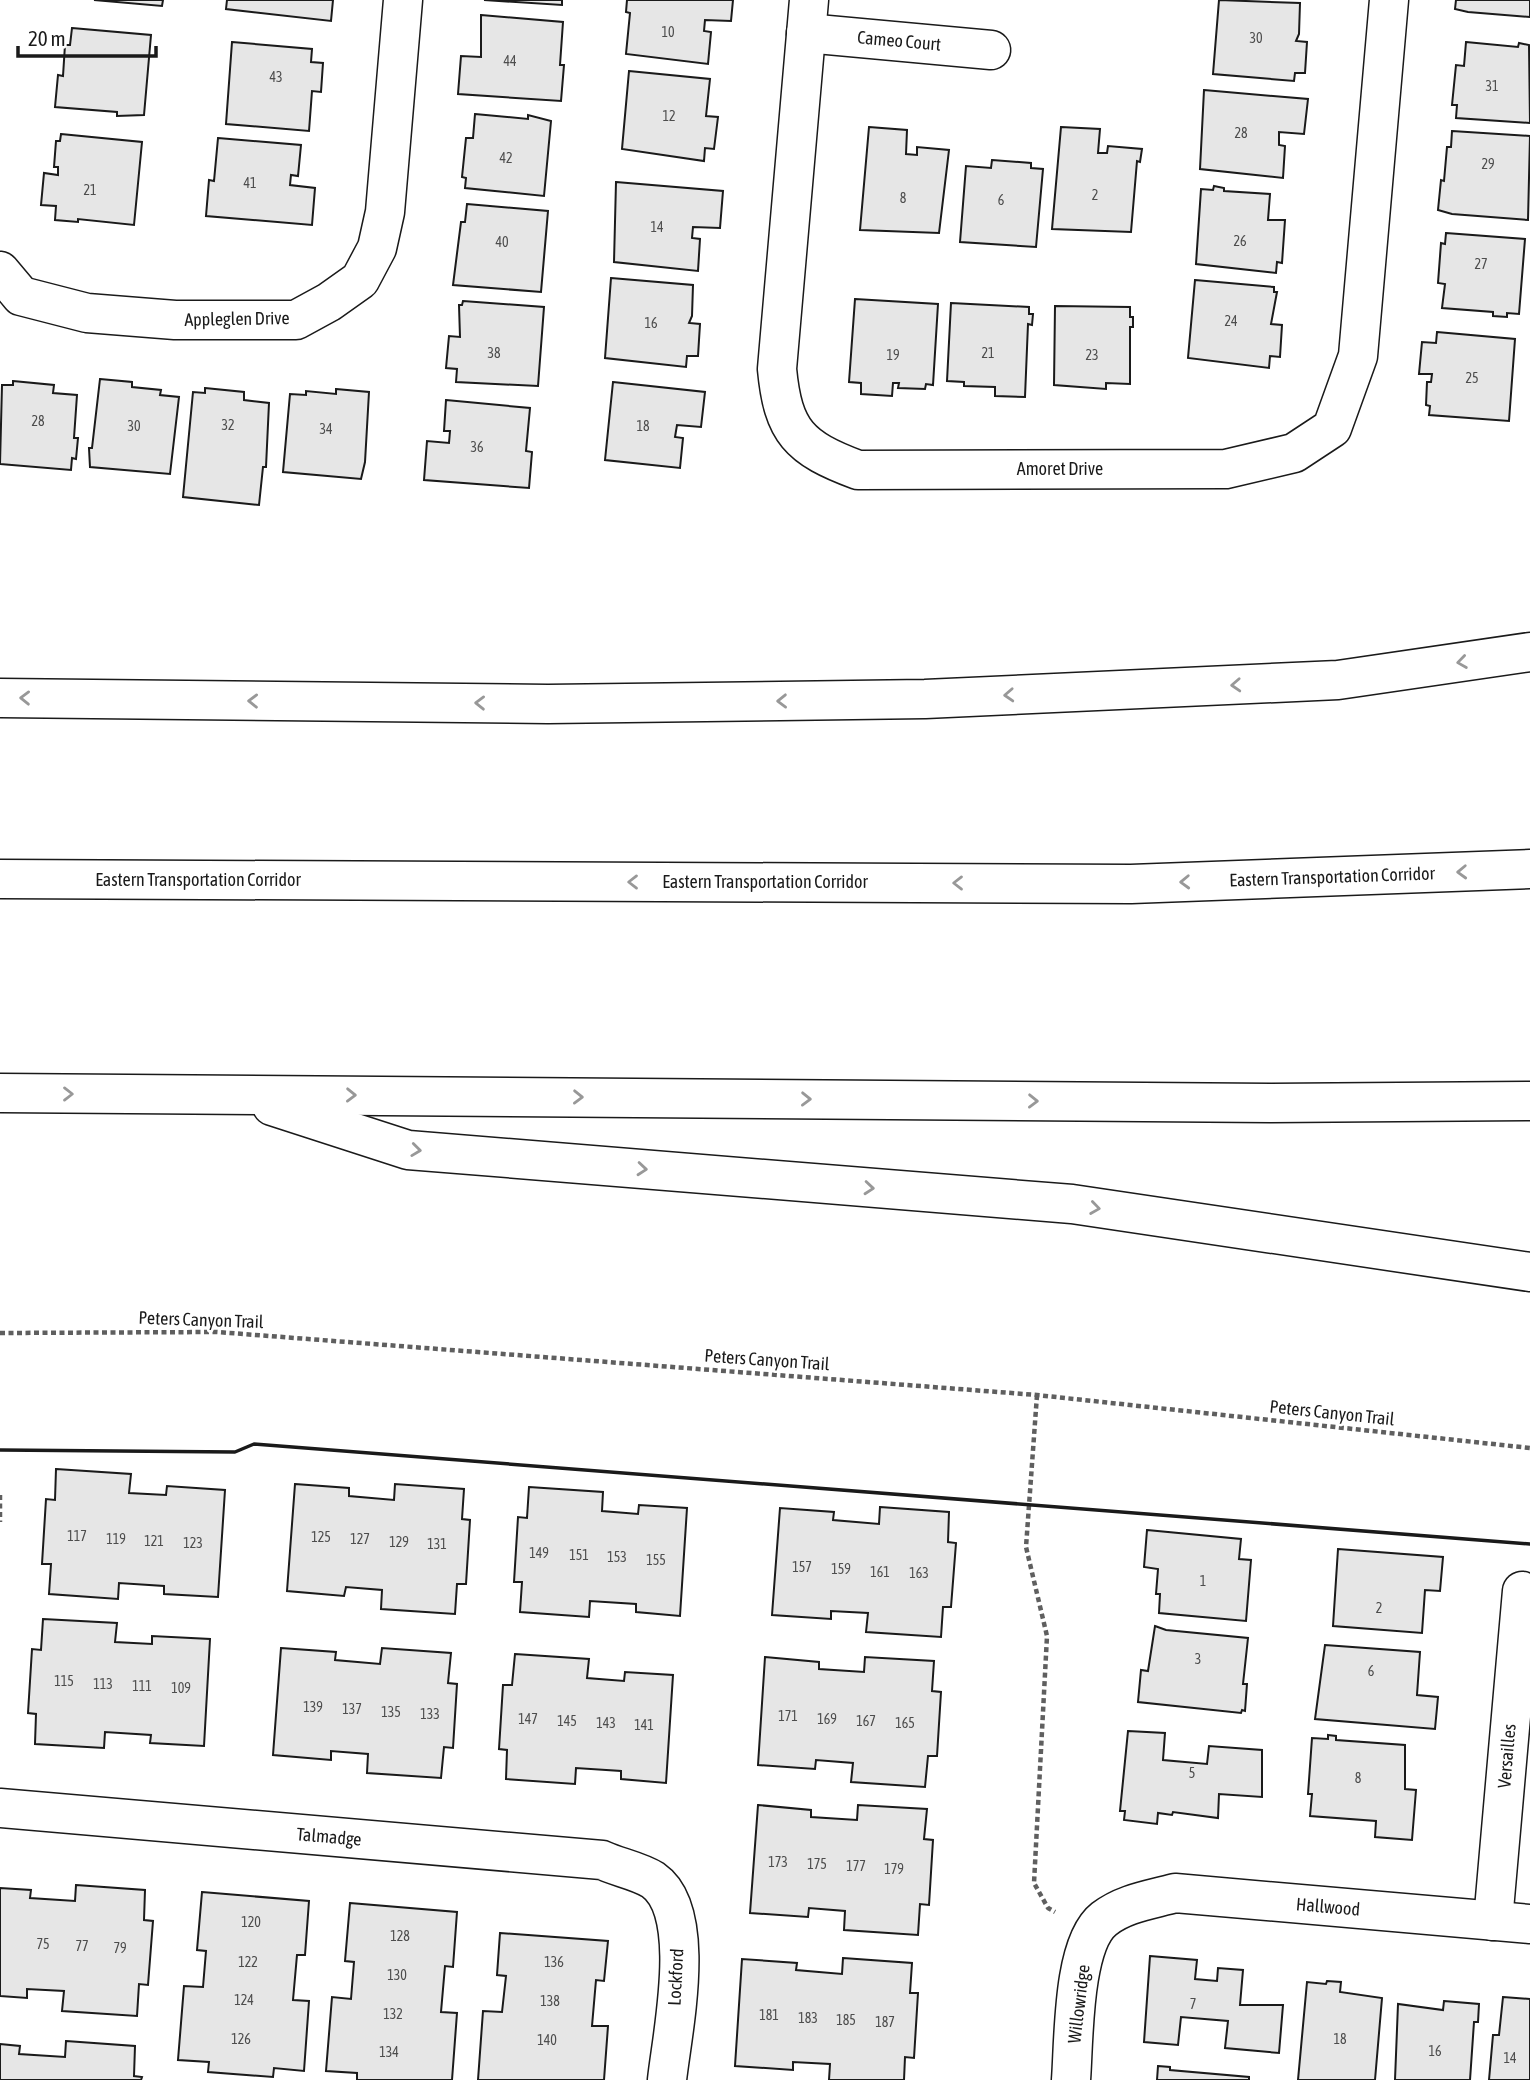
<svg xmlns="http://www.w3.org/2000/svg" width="1530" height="2080" viewBox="0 0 1530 2080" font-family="'Asap Condensed',sans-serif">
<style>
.building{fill:#e6e6e6;stroke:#1a1a1a;stroke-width:2}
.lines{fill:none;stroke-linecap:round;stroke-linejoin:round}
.street-casing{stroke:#1a1a1a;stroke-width:41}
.highway-casing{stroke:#1a1a1a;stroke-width:41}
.path{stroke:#5f5f5f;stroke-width:4.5;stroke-dasharray:5 3.5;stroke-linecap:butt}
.street{stroke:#fff;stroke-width:38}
.highway{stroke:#fff;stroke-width:38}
.wall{stroke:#1a1a1a;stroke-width:3.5}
.oneway{stroke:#989898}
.labels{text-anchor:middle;stroke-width:5;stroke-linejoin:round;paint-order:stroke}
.number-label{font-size:14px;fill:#4d4d4d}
.street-label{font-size:18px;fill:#1a1a1a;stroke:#fff}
</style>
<rect width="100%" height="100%" fill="#fff"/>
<g class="building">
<polygon points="94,0 163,0 162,6"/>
<polygon points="227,0 333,0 331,21 226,9"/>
<polygon points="484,0 562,0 562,5"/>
<polygon points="627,0 733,0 731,21 705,20 704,31 711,32 708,64 626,54 630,13 626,12"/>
<polygon points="1219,0 1300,3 1299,34 1296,41 1307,42 1305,73 1295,73 1294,81 1213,74"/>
<polygon points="1456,0 1530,0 1530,17 1468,12 1455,9"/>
<polygon points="481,15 563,22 560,65 564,65 561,101 458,94 461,56 481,57"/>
<polygon points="72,28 151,35 144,115 117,116 117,112 55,107 58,75 63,76 65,45 70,45"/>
<polygon points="232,42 312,49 311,62 323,63 321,92 312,91 309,131 226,124"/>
<polygon points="1466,42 1518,47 1519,43 1529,45 1530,123 1456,118 1457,105 1452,105 1456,65 1464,66"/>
<polygon points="629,71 710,79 706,116 718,117 714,149 705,148 704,161 622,149"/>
<polygon points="1204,90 1308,99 1304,134 1279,132 1279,145 1285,146 1283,178 1200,169"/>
<polygon points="475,114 528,119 528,115 551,121 544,196 465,188 466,178 462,177 466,138 473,138"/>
<polygon points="869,127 907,130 906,154 917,155 917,147 949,150 939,233 860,230"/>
<polygon points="1061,127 1100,129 1098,153 1107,153 1108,146 1142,149 1140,162 1137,161 1131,232 1052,229"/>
<polygon points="1452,131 1530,136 1528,220 1452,214 1438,210 1441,180 1444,181 1447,147 1451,147"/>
<polygon points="61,134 142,142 134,225 78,219 78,222 55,220 56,206 41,205 44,173 58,175 58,167 54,167 56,141 60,141"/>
<polygon points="218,138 301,145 298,176 291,175 290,185 315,188 312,225 206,216 209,180 214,181"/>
<polygon points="992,160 1031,163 1031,168 1043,169 1036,247 960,242 966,166 991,168"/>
<polygon points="616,182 723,191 720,228 693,227 692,238 700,239 698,271 614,262"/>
<polygon points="1214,186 1224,188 1224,191 1270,194 1268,220 1285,220 1282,263 1277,262 1276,273 1196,264 1201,189 1213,190"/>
<polygon points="467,204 548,211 541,292 453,285 461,222 465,222"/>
<polygon points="1446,233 1525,239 1519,314 1507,313 1507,317 1493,316 1493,312 1442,308 1445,284 1438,283 1441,243 1445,244"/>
<polygon points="611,278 693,285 692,316 689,323 700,324 698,356 687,356 686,367 605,358"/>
<polygon points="1195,280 1274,287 1274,292 1277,292 1271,324 1282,325 1280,357 1270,356 1269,368 1188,358"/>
<polygon points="855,299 938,304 933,385 926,384 925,389 898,388 899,383 893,383 892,396 861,394 861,383 849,382"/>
<polygon points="463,301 544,307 538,386 456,382 457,369 446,368 449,336 460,337 459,305 462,305"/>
<polygon points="951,303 1029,307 1029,314 1033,314 1032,325 1028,324 1025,397 995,396 995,387 964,386 964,382 947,381"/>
<polygon points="1055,306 1130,307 1130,317 1133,317 1133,327 1130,327 1130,384 1106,383 1106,389 1054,385"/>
<polygon points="1437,332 1515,339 1509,421 1429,415 1430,406 1426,405 1427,382 1431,382 1432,374 1419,374 1422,342 1436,343"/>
<polygon points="100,379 132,382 132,387 161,390 160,395 179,397 170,474 90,467 89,448 92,448"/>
<polygon points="13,381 54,385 53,393 77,395 74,438 78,438 76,459 72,458 71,470 0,464 2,385 13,385"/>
<polygon points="613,382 705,392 701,427 677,425 675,437 683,438 680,468 605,460"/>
<polygon points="205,388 244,392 244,400 269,403 266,467 263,467 259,505 183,497 193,392 205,393"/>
<polygon points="336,389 369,392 365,462 361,479 283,472 290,394 306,395 306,391 336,394"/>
<polygon points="446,400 530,408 526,451 532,452 529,488 424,480 427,441 449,443 450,431 444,431"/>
<polygon points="56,1469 131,1474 129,1493 166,1495 167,1486 225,1490 218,1597 164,1594 164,1586 119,1583 118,1599 49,1594 51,1564 42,1564 46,1499 55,1500"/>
<polygon points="295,1484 349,1488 349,1496 394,1500 395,1484 464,1489 462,1519 470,1520 466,1584 457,1584 455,1614 381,1609 382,1590 346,1587 344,1596 287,1591"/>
<polygon points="529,1487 603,1492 602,1511 638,1514 639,1505 687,1508 680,1616 636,1612 636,1604 590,1601 589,1617 520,1612 522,1582 514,1582 518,1517 527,1518"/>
<polygon points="880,1507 949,1512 948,1542 956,1543 951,1607 943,1607 941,1637 866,1632 868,1613 831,1611 831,1619 772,1615 780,1508 834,1512 833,1520 879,1524"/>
<polygon points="1147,1530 1241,1539 1239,1559 1251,1560 1246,1621 1159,1613 1160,1594 1156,1594 1158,1569 1144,1567"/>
<polygon points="1338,1549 1443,1557 1440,1591 1425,1590 1422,1633 1333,1626"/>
<polygon points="43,1619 117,1623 115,1642 152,1644 152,1636 210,1639 204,1746 150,1743 151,1735 105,1732 104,1748 35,1744 36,1714 28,1713 32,1649 41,1650"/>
<polygon points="1155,1626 1166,1630 1248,1638 1243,1684 1247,1684 1245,1711 1242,1710 1241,1713 1138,1702 1141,1670 1148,1671"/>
<polygon points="1325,1645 1420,1652 1417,1695 1438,1697 1435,1729 1315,1719"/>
<polygon points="281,1648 336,1652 335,1660 380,1664 382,1648 451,1653 448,1683 457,1684 453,1748 444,1747 441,1778 367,1773 368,1754 331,1751 331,1760 273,1755"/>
<polygon points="515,1654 589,1659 587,1678 624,1681 625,1672 673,1675 666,1783 621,1779 621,1771 576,1768 575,1784 506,1779 507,1750 499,1749 503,1685 512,1685"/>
<polygon points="765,1657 819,1662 819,1669 864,1672 865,1657 934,1661 932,1691 941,1692 937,1756 928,1756 925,1787 851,1782 853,1763 816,1760 815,1769 758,1765"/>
<polygon points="1128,1731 1165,1733 1163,1760 1207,1764 1209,1746 1262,1750 1262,1797 1219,1794 1218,1818 1173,1812 1172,1815 1158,1813 1157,1824 1124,1820 1125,1811 1120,1811"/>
<polygon points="1328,1735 1336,1736 1336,1740 1405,1745 1405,1789 1416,1790 1412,1840 1375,1837 1376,1821 1310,1816 1312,1794 1308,1794 1312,1738 1328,1739"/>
<polygon points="758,1805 811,1810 811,1817 857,1820 858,1805 927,1809 924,1839 933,1840 929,1905 920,1904 918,1935 844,1930 845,1911 809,1908 808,1917 750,1913"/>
<polygon points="76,1885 145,1890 144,1920 153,1921 148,1985 139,1984 137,2016 62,2011 64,1991 27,1989 27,1998 0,1996 0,1888 31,1890 30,1898 75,1901"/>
<polygon points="202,1892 309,1901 305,1955 297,1955 293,2000 309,2001 304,2071 274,2068 273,2077 208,2072 209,2062 178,2060 184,1986 203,1987 206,1951 197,1950"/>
<polygon points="350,1903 457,1912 453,1967 445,1966 441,2012 457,2013 452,2080 357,2080 357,2073 326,2071 332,1997 351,1999 354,1962 345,1961"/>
<polygon points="500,1933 608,1941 604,1981 596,1980 592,2026 608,2026 604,2080 478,2080 483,2011 502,2012 506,1976 497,1975"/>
<polygon points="1150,1956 1197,1960 1195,1979 1217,1981 1218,1968 1243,1970 1240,2005 1283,2005 1279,2053 1225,2048 1228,2021 1181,2017 1178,2045 1144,2042"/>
<polygon points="843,1958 912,1963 910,1993 918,1993 914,2058 905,2057 904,2080 829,2080 830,2064 793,2062 793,2070 735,2066 742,1959 797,1963 796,1970 842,1974"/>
<polygon points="1327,1981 1341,1982 1340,1992 1382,1998 1375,2080 1298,2080 1307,1982 1326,1984"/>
<polygon points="1503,1997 1530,1999 1530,2080 1489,2080 1493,2035 1499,2035"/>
<polygon points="1444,2001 1479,2004 1478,2022 1474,2022 1470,2080 1395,2080 1398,2004 1443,2010"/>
<polygon points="66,2041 135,2046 134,2076 142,2077 141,2080 0,2080 0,2044 20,2046 19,2054 65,2057"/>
<polygon points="1158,2066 1170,2067 1170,2070 1249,2077 1249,2080 1157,2080"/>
</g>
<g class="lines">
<defs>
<g id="street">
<path d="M809,0l-32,369c6,63 22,79 81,101l368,-1 68,-16 38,-25 26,-72 31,-356"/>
<polyline points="806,33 991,50"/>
<polyline points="0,271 21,296 87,313 175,320 296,320 329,302 360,280 377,248 385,212 403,0"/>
<path d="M0,1808l602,52c15,7 37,11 51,20 46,32 19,153 14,200"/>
<polyline points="1493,1921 1522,1591"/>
<path d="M1071,2080c3,-39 1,-136 33,-161 21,-16 46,-19 71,-26l355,31"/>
</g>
<g id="highway">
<polyline points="0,698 548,704 925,699 1338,680 1530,652"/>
<polyline points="0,879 1131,884 1530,869"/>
<polyline points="0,1093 1271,1103 1530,1101"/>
<polyline points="272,1106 408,1150 1072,1204 1530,1272"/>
</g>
</defs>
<use href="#street" class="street-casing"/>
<use href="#highway" class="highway-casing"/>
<g class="path">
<polyline points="0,1333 217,1332 1037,1395 1530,1448"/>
<polyline points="1037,1395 1026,1547 1047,1636 1034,1883 1048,1908 1055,1912"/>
<polyline points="0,1495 0,1522"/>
</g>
<use href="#street" class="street"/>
<use href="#highway" class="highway"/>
<polyline class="wall" points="0,1450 235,1452 254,1444 1530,1544"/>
</g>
<defs><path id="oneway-chevron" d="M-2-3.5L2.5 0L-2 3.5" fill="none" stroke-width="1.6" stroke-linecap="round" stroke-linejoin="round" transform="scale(1.75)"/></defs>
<g class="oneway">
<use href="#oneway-chevron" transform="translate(1462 662) rotate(172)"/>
<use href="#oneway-chevron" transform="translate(1236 685) rotate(177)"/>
<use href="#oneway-chevron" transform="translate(1009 695) rotate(177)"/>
<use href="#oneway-chevron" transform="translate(25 698) rotate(-179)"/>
<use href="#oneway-chevron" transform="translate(253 701) rotate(-179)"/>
<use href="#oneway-chevron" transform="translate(782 701) rotate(179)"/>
<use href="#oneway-chevron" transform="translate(480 703) rotate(-179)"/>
<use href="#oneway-chevron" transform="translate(1462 872) rotate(178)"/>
<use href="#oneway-chevron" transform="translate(633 882) rotate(-180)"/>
<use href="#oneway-chevron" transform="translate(1185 882) rotate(178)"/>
<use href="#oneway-chevron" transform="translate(958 883) rotate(-180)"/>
<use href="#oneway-chevron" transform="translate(68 1094)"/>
<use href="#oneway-chevron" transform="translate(351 1095) rotate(1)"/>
<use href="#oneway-chevron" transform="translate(578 1097) rotate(1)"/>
<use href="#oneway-chevron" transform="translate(806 1099) rotate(1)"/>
<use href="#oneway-chevron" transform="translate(1033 1101) rotate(1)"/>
<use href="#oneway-chevron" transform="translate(416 1150) rotate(7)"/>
<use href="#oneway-chevron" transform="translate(642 1169) rotate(5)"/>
<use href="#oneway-chevron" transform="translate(869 1188) rotate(5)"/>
<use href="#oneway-chevron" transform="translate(1095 1208) rotate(8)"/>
</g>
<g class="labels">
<g class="number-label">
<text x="668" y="37">10</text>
<text x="1256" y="43">30</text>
<text x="510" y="66">44</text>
<text x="276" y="82">43</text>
<text x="1492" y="91">31</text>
<text x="669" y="121">12</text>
<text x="1241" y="138">28</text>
<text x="506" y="163">42</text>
<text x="1488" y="169">29</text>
<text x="250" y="188">41</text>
<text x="90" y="195">21</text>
<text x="1095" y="200">2</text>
<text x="903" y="203">8</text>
<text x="1001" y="205">6</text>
<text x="657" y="232">14</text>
<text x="1240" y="246">26</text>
<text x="502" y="247">40</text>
<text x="1481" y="269">27</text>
<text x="1231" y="326">24</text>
<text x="651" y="328">16</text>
<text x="494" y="358">38</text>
<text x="988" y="358">21</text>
<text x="893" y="360">19</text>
<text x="1092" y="360">23</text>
<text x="1472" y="383">25</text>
<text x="38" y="426">28</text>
<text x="228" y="430">32</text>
<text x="134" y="431">30</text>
<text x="643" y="431">18</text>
<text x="326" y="434">34</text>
<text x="477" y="452">36</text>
<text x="77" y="1541">117</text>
<text x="321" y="1542">125</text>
<text x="116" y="1544">119</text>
<text x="360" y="1544">127</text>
<text x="154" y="1546">121</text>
<text x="399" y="1547">129</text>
<text x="193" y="1548">123</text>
<text x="437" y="1549">131</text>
<text x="539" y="1558">149</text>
<text x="579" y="1560">151</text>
<text x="617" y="1562">153</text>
<text x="656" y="1565">155</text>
<text x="802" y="1572">157</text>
<text x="841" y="1574">159</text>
<text x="880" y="1577">161</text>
<text x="919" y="1578">163</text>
<text x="1203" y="1586">1</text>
<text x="1379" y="1613">2</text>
<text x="1198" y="1664">3</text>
<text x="1371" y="1676">6</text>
<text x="64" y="1686">115</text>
<text x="103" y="1689">113</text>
<text x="142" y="1691">111</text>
<text x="181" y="1693">109</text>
<text x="313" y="1712">139</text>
<text x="352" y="1714">137</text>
<text x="391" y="1717">135</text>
<text x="430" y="1719">133</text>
<text x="788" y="1721">171</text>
<text x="528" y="1724">147</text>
<text x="827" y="1724">169</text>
<text x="567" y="1726">145</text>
<text x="866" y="1726">167</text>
<text x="606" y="1728">143</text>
<text x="905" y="1728">165</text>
<text x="644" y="1730">141</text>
<text x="1192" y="1778">5</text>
<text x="1358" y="1783">8</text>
<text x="778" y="1867">173</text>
<text x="817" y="1869">175</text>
<text x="856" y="1871">177</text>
<text x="894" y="1874">179</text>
<text x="251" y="1927">120</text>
<text x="400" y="1941">128</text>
<text x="43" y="1949">75</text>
<text x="82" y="1951">77</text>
<text x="120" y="1953">79</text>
<text x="248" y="1967">122</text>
<text x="554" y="1967">136</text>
<text x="397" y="1980">130</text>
<text x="244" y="2005">124</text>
<text x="550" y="2006">138</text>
<text x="1193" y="2009">7</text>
<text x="393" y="2019">132</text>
<text x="769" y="2020">181</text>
<text x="808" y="2023">183</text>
<text x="846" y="2025">185</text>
<text x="885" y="2027">187</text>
<text x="241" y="2044">126</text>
<text x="1340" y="2044">18</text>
<text x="547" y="2045">140</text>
<text x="1435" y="2056">16</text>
<text x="389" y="2057">134</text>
<text x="1510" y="2063">14</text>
</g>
<g class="street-label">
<text transform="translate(899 41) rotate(5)" y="6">Cameo Court</text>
<text transform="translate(237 319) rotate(-1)" y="6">Appleglen Drive</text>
<text x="1060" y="475">Amoret Drive</text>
<text transform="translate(1332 877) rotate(-2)" y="6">Eastern Transportation Corridor</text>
<text x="198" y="886">Eastern Transportation Corridor</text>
<text x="765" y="888">Eastern Transportation Corridor</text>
<text transform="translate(201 1320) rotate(2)" y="6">Peters Canyon Trail</text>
<text transform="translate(767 1360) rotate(4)" y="6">Peters Canyon Trail</text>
<text transform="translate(1332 1413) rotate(6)" y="6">Peters Canyon Trail</text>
<text transform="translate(1507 1756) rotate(-85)" y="6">Versailles</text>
<text transform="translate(329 1837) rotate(5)" y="6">Talmadge</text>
<text transform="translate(1328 1907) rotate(5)" y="6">Hallwood</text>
<text transform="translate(676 1977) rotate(-87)" y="6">Lockford</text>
<text transform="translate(1079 2004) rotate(-83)" y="6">Willowridge</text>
</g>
</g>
<path d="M18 46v10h138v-10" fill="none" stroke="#1a1a1a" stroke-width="3.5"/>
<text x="28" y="46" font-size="21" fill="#1a1a1a" stroke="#ffffff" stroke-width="5" paint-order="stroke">20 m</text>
</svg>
